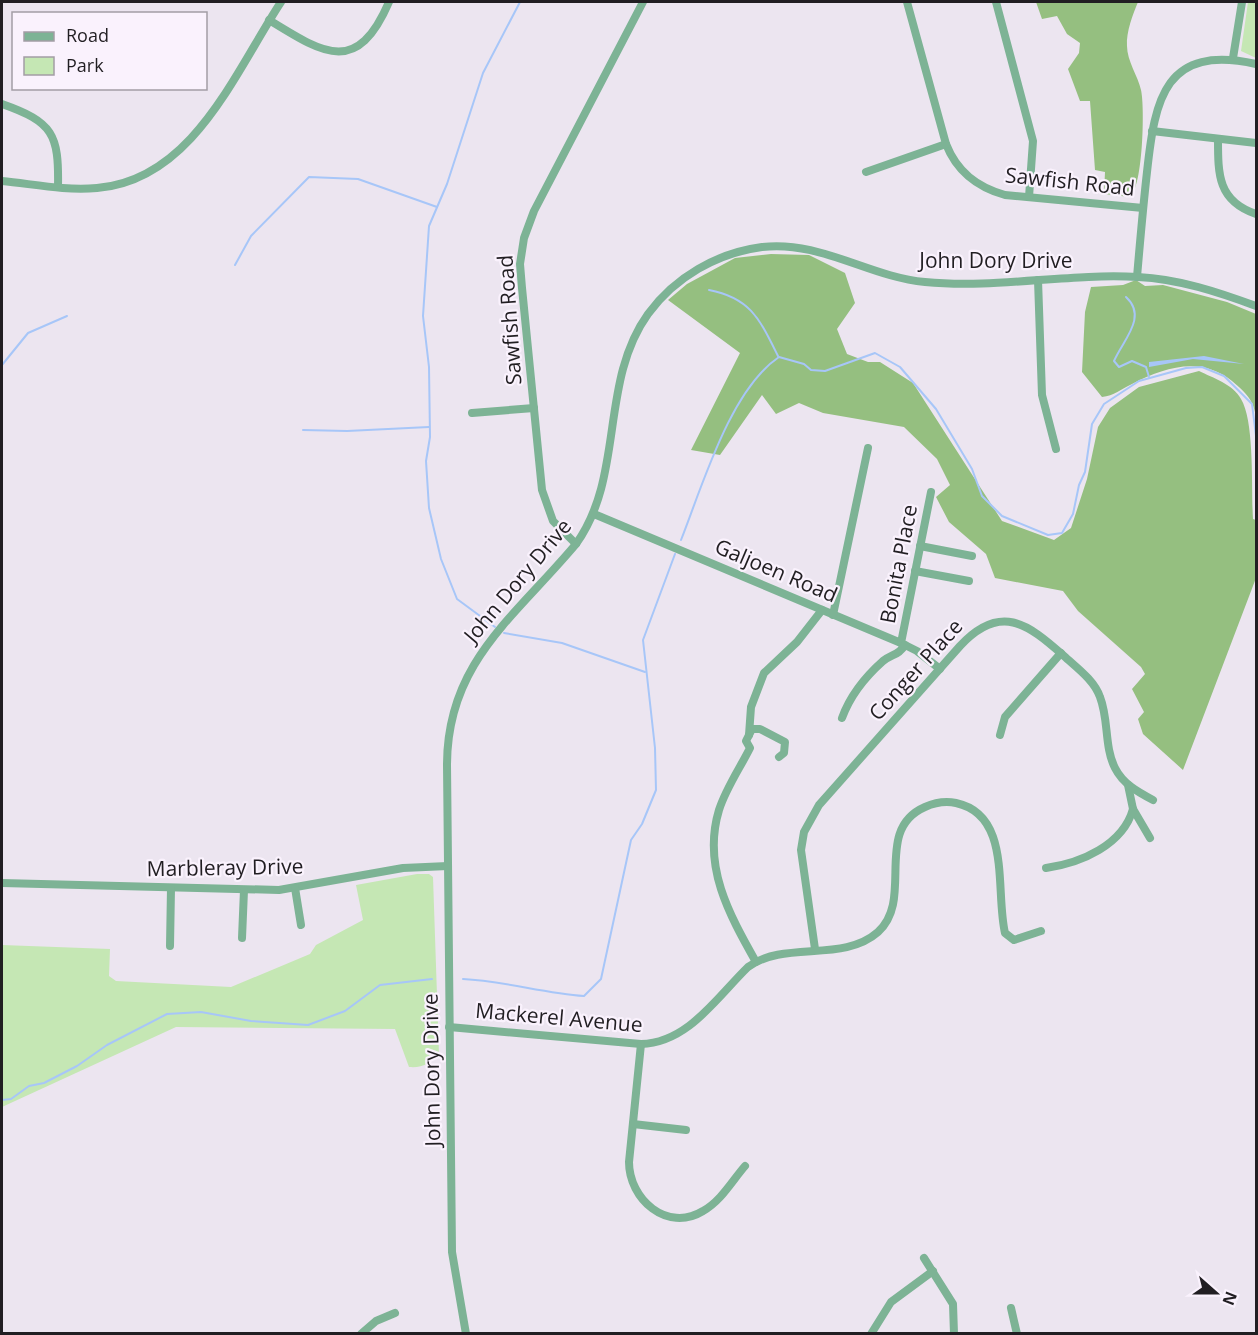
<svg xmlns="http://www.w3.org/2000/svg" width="1258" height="1335" viewBox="0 0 1258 1335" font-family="'Open Sans',sans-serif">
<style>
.green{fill:#c5e7b4}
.forest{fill:#95bf80}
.water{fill:#a7c6f8}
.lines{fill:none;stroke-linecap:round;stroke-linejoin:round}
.stream{stroke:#a7c6f8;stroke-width:2}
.minor{stroke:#7db395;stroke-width:8}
.labels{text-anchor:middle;stroke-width:4.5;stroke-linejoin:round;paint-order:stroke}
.street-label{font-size:21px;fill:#211e22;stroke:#faf2fd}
</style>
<rect width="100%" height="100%" fill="#ece5f0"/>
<g class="green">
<polygon points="1248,2 1256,2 1256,58 1241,51"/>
<path d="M417,874h12l4,3 6,177c-10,10 -16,14 -30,13l-14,-38 -219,-2 -174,80v-162l108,4 -1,27 7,5 115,6 79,-33 6,-9 47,-25 -7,-35z"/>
</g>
<g class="forest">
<path d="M1036,2h102c-5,12 -12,30 -11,44 0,15 11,30 14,44 4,17 2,97 -11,107l-26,-3 1,-22 -10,-2 -5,-69h-10l-12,-32 11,-16 1,-10 -13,-9 -10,-18 -15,3z"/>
<path d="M771,254l38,1 36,18 10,30 -18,26 10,25 21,8h12l33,21 89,138 52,19 17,-12 16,-49 11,-52 12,-19 29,-21 60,-16c14,7 34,13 42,28 14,23 10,91 12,120l3,1v58l-73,192 -40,-36 -5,-15 6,-7 -12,-23 13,-15 -4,-7 -63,-56 -15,-20 -68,-13 -9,-24 -37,-32 -13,-25 14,-12 -13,-26 -33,-32 -81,-14 -24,-10 -23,11 -14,-19 -42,60 -29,-5 49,-97 -72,-53 19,-16 48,-26z"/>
<path d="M1136,280l9,6 18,-1 64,17 29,12v104c-2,-18 -10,-25 -24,-37 -31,-25 -67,-14 -100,3 -11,5 -18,12 -30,13l-20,-25 3,-60 6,-25 32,-2z"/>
</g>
<polygon class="water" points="1204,356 1244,364 1193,359 1149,367 1149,362"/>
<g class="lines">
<g class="stream">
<polyline points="235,265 251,236 309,177 358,179 437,207"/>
<path d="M709,290c42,8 51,30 69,66"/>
<path d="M1126,297c22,20 -3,43 -12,64l5,6 13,-6 14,6 3,10"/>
<polyline points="2,365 28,333 67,316"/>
<polyline points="303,430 347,431 429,427"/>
<polyline points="1256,469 1256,510"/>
<path d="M681,540c21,-53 49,-150 98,-183l25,7 7,6 14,1 50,-18 25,14 36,42 36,60 10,27 20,20 46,19 14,-2 11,-19 6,-29 6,-13 7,-48 12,-20 35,-23 47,-13 16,-1 22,9 28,28 4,32"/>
<polyline points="495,627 457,599 441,559 429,508 426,461 430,437 429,367 423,316 429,226 447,184 483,73 520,2"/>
<polyline points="504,633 562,643 645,672"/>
<path d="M463,979c41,2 80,14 121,17l17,-17 30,-139 11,-16 14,-34 -1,-42 -12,-108 32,-86"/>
<polyline points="2,1100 11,1099 29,1086 44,1083 77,1066 107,1045 167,1014 201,1012 251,1021 308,1025 345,1011 380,985 432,979"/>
</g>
<g class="minor">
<path d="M907,2l39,142c11,28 31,43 59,51l138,13"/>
<polyline points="996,2 1033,141 1029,197"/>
<path d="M269,20c55,34 88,56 120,-18"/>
<polyline points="1233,58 1242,2"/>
<path d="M2,104c51,18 57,30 56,83"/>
<polyline points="1152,131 1256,143"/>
<path d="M1218,139c0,36 0,62 38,75"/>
<polyline points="866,172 946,144"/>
<path d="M2,181c31,3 63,10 95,7 96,-8 138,-116 184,-186"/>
<path d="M1137,277c3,-35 6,-70 10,-105 8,-74 18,-128 109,-108"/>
<polyline points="1038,280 1042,395 1056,449"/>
<polyline points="472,413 534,408"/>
<polyline points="594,514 901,643 917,651 940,669"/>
<polyline points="576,544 553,521 542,490 522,288 520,264 524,238 534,211 643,2"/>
<polyline points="920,546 972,556"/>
<polyline points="915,571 969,581"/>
<polyline points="833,615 868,448"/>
<polyline points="901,643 931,492"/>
<path d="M842,718c8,-22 23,-41 41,-57 9,-7 16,-6 22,-16"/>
<polyline points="749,735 751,707 764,673 797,642 822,610"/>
<polyline points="1000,735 1005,717 1061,653"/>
<polyline points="1128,785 1133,809 1150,838"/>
<path d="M1046,868c35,-5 77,-23 87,-59"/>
<polyline points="2,883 279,890 403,868 448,866"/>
<polyline points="295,888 301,925"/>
<polyline points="242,938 244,890"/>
<polyline points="170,946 171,888"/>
<path d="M815,949l-14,-99 3,-18 15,-27 141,-159c40,-43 67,-23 104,10 13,12 30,24 36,41 9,23 4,49 15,71 8,16 23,24 38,32"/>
<path d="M756,962c-27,-48 -54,-96 -37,-152 7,-22 21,-42 31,-62l-4,-7 6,-12h8l25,13 -1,11 -5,4"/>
<path d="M449,1027l192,17c47,-1 76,-47 107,-77 37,-27 95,-4 130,-35 37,-33 -6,-102 47,-125 9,-4 21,-6 31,-4 56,12 39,88 49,130l9,7 27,-9"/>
<path d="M641,1044l-12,118c0,37 38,71 74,49 18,-10 29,-30 42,-45"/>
<polyline points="633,1124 686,1130"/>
<polyline points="924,1258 953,1304 954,1334"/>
<polyline points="1011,1308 1017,1334"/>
<polyline points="361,1334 376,1321 395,1313"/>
<path d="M466,1334l-14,-82 -5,-487c0,-103 68,-148 129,-221 49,-68 23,-162 72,-230 27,-37 69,-61 114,-67 58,-7 107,30 163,35 71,7 142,-9 213,-5 41,2 80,15 118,29"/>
<polyline points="871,1334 891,1302 933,1271"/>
</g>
</g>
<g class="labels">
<g class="street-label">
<text transform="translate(1070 182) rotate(6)" y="7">Sawfish Road</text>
<text x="996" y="268">John Dory Drive</text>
<text transform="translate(510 320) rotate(-94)" y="7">Sawfish Road</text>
<text transform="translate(899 564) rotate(-79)" y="7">Bonita Place</text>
<text transform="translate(776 571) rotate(23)" y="7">Galjoen Road</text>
<text transform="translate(518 581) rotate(-50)" y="7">John Dory Drive</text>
<text transform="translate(916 670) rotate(-48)" y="7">Conger Place</text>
<text transform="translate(225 868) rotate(-1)" y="7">Marbleray Drive</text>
<text transform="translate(559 1018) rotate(5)" y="7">Mackerel Avenue</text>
<text transform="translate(432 1070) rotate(-91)" y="7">John Dory Drive</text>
</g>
</g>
<rect width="1258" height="1335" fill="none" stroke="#211e22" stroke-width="6"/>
<rect x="12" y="12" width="195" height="78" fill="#faf2fd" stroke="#a39da5" stroke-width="1.5"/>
<rect x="24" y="32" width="30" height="9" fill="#7db395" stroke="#a39da5" stroke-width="1.5"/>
<text x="66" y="42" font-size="18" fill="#211e22">Road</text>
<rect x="24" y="57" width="30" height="18" fill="#c5e7b4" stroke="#a39da5" stroke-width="1.5"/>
<text x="66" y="72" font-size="18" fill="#211e22">Park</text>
<g transform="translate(1216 1293) rotate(111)" stroke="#faf2fd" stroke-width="4.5" paint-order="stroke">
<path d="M0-4.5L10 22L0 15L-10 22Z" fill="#211e22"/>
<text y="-9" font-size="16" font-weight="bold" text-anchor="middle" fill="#211e22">N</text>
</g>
</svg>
